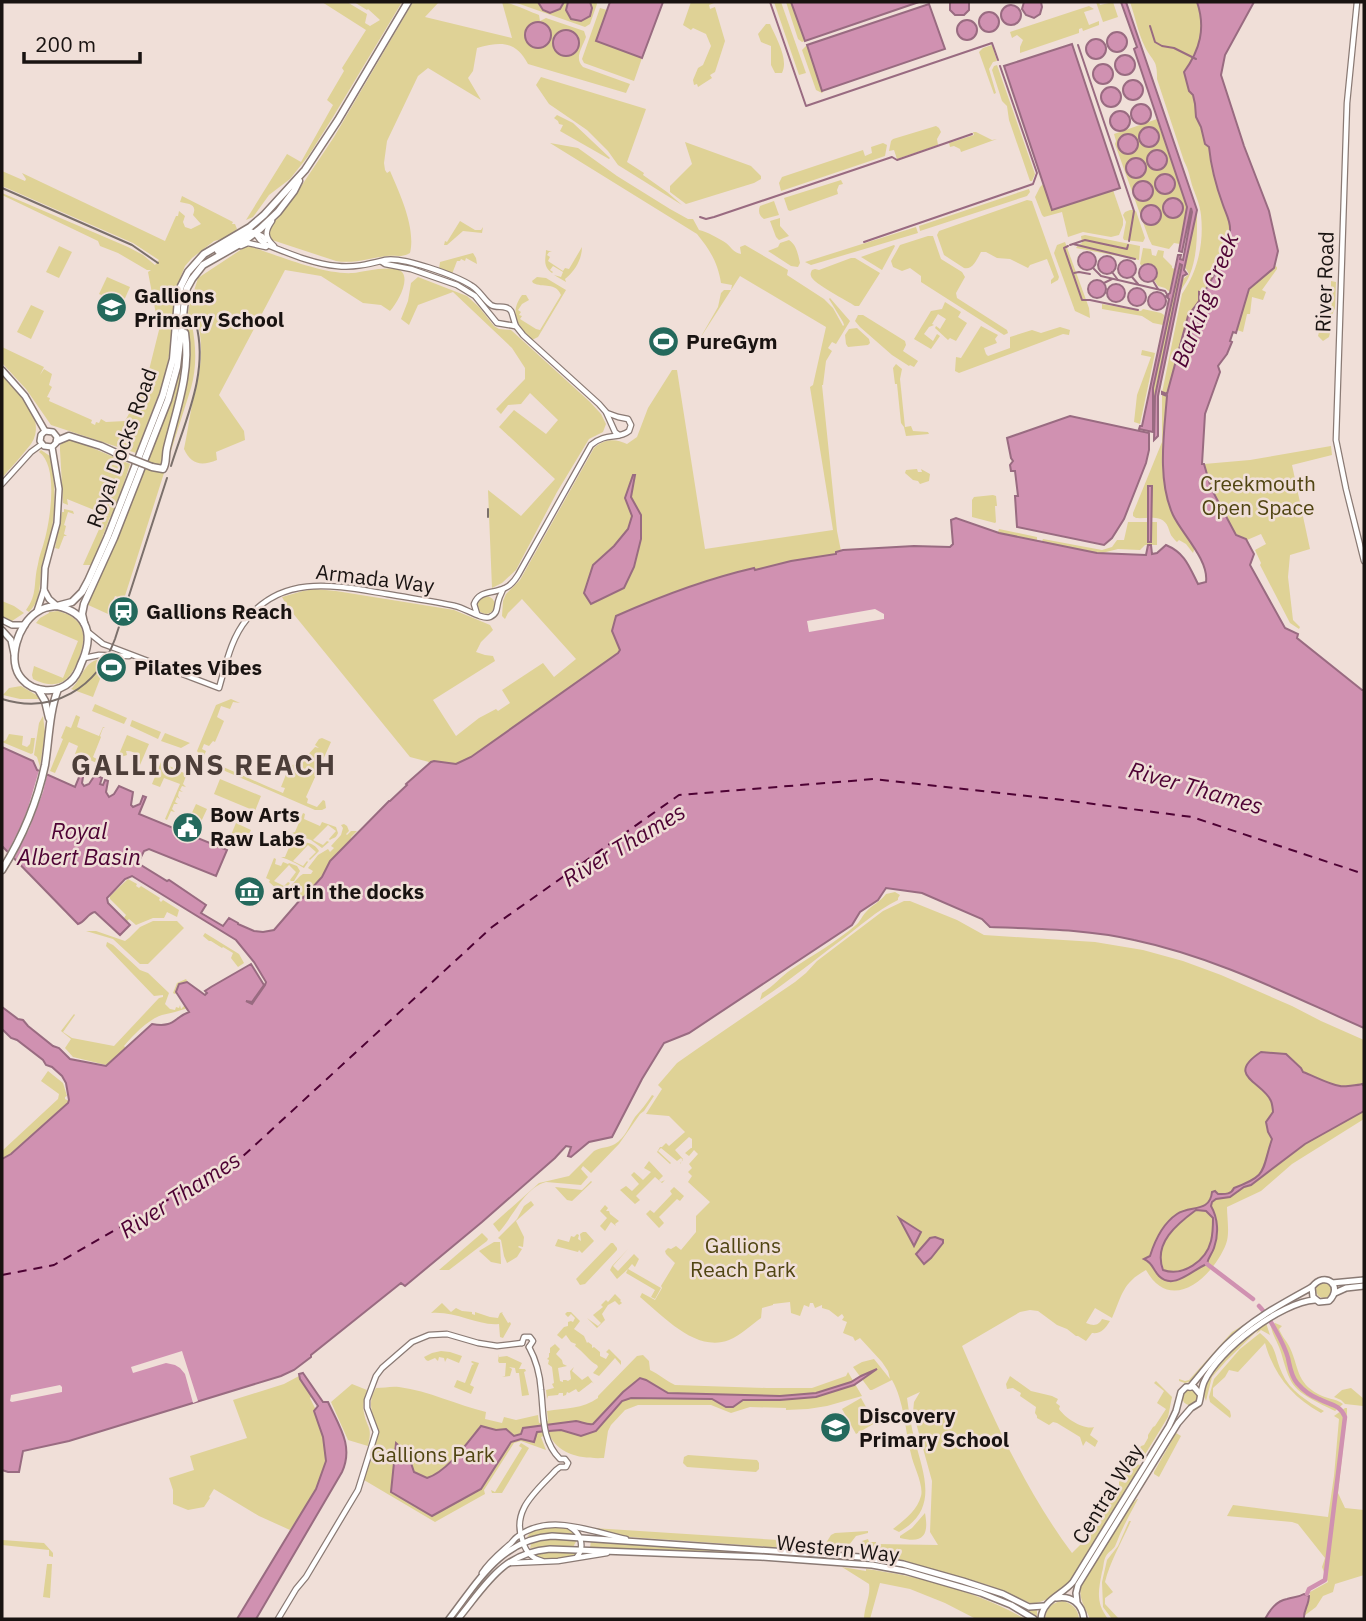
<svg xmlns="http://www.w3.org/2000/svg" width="1366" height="1621" viewBox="0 0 1366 1621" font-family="'IBM Plex Sans',sans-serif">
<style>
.green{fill:#dfd296;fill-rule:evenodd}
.water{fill:#d091b1;stroke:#996b81;stroke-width:2;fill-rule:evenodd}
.pier{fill:#f0dfd8}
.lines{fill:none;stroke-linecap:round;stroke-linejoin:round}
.stream{stroke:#996b81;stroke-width:2}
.canal{stroke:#d091b1;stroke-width:4.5}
.ferry{stroke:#4e0234;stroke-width:2;stroke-dasharray:9 7;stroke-linecap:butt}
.tertiary-casing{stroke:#8a7a74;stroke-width:7}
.primary-casing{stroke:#8a7a74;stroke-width:8}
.trunk-casing{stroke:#8a7a74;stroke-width:9}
.tertiary{stroke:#fff;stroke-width:4.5}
.primary{stroke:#fff;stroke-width:5}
.trunk{stroke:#fff;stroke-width:6}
.tram{stroke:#7b706b;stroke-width:2}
.trunk-bridge-casing{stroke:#8a7a74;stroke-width:9;stroke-linecap:butt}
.trunk-bridge{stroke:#fff;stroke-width:6}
.labels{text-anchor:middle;stroke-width:5;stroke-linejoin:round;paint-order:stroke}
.street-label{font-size:21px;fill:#191311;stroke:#f0dfd8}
.poi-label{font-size:21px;font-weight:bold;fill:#191311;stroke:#f0dfd8;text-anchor:start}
.park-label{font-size:21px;fill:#504512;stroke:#f0dfd8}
.water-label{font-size:23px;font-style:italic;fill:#4e0234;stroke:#f0dfd8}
.district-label{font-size:28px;font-weight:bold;letter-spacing:2px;fill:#4c3e39;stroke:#f0dfd8}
</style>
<rect width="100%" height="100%" fill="#f0dfd8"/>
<g class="green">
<polygon points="322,2 347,2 367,14 365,23 370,26 380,20 368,9 367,10 354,2 402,2 333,117 309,155 290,179 269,195 253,217 246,220 287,154 301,162 333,105 327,100 344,71 342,68 366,30"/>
<path d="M413,2h26l-14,15 87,21 -10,-36c8,0 28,10 37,13l1,6 6,-3 38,13 2,6c-4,11 -12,21 -3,30l47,17 -4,9 -98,-29c-13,-24 -27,-22 -51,-16l-4,23 -5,7 13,22 -53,-32 -10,8 -31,65 -3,22 1,7 2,3 3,-2c10,23 26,57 20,82 -8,5 -14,2 -23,3 -17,2 -33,8 -51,5l-64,-21 -3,-6 2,-8 19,-23 44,-66z"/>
<polygon points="514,2 596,2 597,4 590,24 585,27"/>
<polygon points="691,2 714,3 709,5 710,9 715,7 725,41 715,72 710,75 712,78 698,87 697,84 694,85 693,80 698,68 703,65 711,46 706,34 693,28 691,30 683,25"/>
<polygon points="774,2 781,2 806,73 799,75"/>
<polygon points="786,2 791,2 805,41 802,42 798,39"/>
<polygon points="1096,2 1099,2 1100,5 1113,2 1118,17 1103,22"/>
<path d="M1130,2h79l28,224 -30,68 -8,-2v9l-32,93 -5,-2 1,-4 19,-94c16,-23 22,-51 19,-79 -1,-10 -5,-19 -8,-27 -3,-9 -4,-18 -9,-27l-27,-82c0,-21 -4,-16 -12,-32 -7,-14 -10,-31 -15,-45z"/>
<polygon points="1089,6 1094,9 1084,12 1089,25 1099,21 1099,25 1083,31 1082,28 1079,29 1079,33 1020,53 1020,47 1023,40 1017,35 1012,38 1010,32"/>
<polygon points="600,8 607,10 596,41 642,58 634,81 584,63 582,59"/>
<path d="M766,24h4c6,14 19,35 12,49h-7l-4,-8v-19l-10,-4 -3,-8z"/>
<polygon points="807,45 823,92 822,93 816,90 802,50"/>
<polygon points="992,45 997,61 993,62 989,69 996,93 994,94 979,52 983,48"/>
<polygon points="997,65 1035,174 1032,181 1030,181 1009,120 1007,106 1002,101 992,70 994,66"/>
<polygon points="541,77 646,109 627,162 644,173 643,175 667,192 682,205 618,165 608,151 587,130 549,104 536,85"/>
<polygon points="557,115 573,123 610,158 609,159 560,131 563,125 559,124 558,121 554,118"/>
<polygon points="1157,119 1187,208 1180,244 1174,243 1169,249 1152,245 1149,239 1115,144 1116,141 1114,134"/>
<polygon points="936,126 939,128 941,132 937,139 938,145 897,159 894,150 889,151 891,141 893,139"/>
<polygon points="973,132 976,132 992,140 997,139 961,152 960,149 954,146 950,147 949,143 974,135"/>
<polygon points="685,142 751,166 761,176 761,179 754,183 686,204 670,192 670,186 692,164"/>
<path d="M550,143l28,5 39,28 53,33 18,10h5l6,11c7,1 21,9 27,13 6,5 7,9 15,11l-1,-7 5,-2 43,25 -1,5 37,24 9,9 10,18 1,-1 -1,-3 -14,-23 1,-1 20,23 -14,23 -4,-2 -4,6 4,3 -6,10 -3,24h-1l15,146 4,20 73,-5 36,1 3,-3 -2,-24 5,-2 42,14 1,-3 38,8v3l5,1 1,-2 59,11 10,-3 5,-7h7l4,-18h29v23h-12l-5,5 -22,-1 -16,4 47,2 8,-2 9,-8c19,8 23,21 32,39l8,-2v-6l23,21 -773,200 -40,-21 10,-9 3,-5 -19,-5 -123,-151 -5,-9 21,-6 12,-2 21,2 118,19 36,15 3,5 -12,12 -5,10 9,3 8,1 2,5 -62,39 23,36 23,-18 17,-9 2,2 12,-8 -8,-13 41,-27 11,14 22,-18 -54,-60 -14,14 -3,6 -3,-3 1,-15 3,-7 14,-14 74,-132c10,-9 21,-10 33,-4l10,-7 11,-29 24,-38h5l28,179 128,-19 -23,-143 3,-2 13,-58 -86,-51 -41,64 19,-33 3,-14 3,-3h7l1,-5 -11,-2c-3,-20 -11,-33 -24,-49zM635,476l-4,21 10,18 -50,88 -2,-4 25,-53 14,-17 4,-13 -7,-18z"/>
<polygon points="883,143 887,145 885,156 781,191 779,183 782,177 863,150 865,156 872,153 871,147"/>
<path d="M2,171l23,10 1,-2 -4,-6 143,68 11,-25h2l1,-5 6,5 -2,6 2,5 6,2 10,-5 -8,-9c5,-12 -6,-11 -13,-13l2,-6 51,26 -1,2h3l2,5 -11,9 -12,3 -22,17 -7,8 -8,20 -4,50 -9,44 -28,73 -85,-28 -25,-36 -24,-26v-16l42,20 -4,8 4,-6 8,5 -3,11 3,2 -5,10 3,1 -1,3 43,19 -1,3 4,2 1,-3 3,1 2,-4 5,3 19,-1 6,-11 3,1 1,-4 -3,-2 17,-35 10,-40 -11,-58 3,-2h-4l-29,-17 -18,-7 -2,-5 -96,-46v-2l126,54 15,8 12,10 4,-5 -26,-17 -131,-57z"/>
<polygon points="841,180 843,184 839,185 837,190 838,194 790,211 788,210 784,198"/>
<polygon points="1043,184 1052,210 1113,190 1123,219 1123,225 1119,235 1111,237 1083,232 1068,237 1062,212 1044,217 1042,215 1035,197 1040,187"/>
<polygon points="1029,189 1030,192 1027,196 920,231 919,226"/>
<path d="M1027,200l5,1 27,76 -1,3 -7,4v-4l3,-3 -7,-18 -17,6 -2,3 -18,-9 -13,-1 -11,-6h-5c-4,7 -8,18 -17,16l-20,-13 -7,-20 2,-4z"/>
<path d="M774,201l5,14 -15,4c-5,-3 -6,-8 -4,-13z"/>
<polygon points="1130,210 1133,210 1134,212 1136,211 1145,238 1143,242 1124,240 1123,238 1126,222 1123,215 1125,212"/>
<path d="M1197,210c0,21 1,44 -7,64 -2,7 -8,13 -11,20l4,-15 6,-5 -4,-7z"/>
<polygon points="1268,210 1278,251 1275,266 1277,267 1277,269 1262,290 1266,292 1263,300 1252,297 1250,314 1247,314 1243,332 1237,330 1236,333 1233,332 1230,341 1232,342 1227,354 1218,366 1220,372 1208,378"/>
<polygon points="780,218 780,226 789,236 779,240 776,237 770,221"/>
<polygon points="460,221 475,230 481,230 483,227 482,233 463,231 447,245 444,245 445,241 447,242"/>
<polygon points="916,227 918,233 811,265 805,262"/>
<polygon points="1085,235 1140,246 1139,260 1076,248 1078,245 1082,243 1081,236"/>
<polygon points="928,236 933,236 941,259 962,272 965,277 956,293 957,298 1007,330 1008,333 1004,335 921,282 921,276 910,268 902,271 893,267 891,261 900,245"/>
<path d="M789,240c8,5 9,15 11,23l-2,4 -7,-1 -23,-15 10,-4 2,-4z"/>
<polygon points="1065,242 1089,308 1090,318 1075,311 1054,253 1057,245"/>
<polygon points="894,245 895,246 882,270 861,257"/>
<polygon points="59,246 72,252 59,278 46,272"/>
<path d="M245,247h7c27,9 73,28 101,26 10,-1 41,-9 49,-1 8,9 -5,31 -12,39l-9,-6 -18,-2 -42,-27 -36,-6 -66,125 25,36 1,9 -29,12 1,8c-15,6 -26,5 -33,-11 3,-14 5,-29 8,-44 7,-28 13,-52 6,-81l-6,1c4,21 5,41 -1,63l-67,211 -9,-3 -7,18 -22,-10 23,-45 44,-113 20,-47 16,-92 9,-29z"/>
<path d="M582,247c0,12 -7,24 -17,32l1,3 -12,-7 7,2 2,-5 -10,-6 -3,4 3,2 -1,1c-10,-7 -6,-15 -6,-23l6,2h-3l-2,3 3,2 -2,4 15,10 2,-3 4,1z"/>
<polygon points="1143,248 1151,249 1152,255 1156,256 1158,250 1164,251 1163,257 1172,266 1172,268 1175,269 1170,292 1165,288 1158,286 1154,280 1156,276 1154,267 1148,264 1142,266 1140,264"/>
<polygon points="473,253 476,258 477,264 466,258 465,261 461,259 460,261 457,261 452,274 439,269 440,262"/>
<path d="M851,258h4l25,15 -21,33h-4c-7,-5 -43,-23 -44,-30 -1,-2 0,-4 1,-6l3,-1 4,1z"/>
<polygon points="1179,264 1182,265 1155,396 1154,433 1153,432 1153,388"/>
<polygon points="107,277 130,287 122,305 99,294"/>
<polygon points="418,277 467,296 479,307 494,326 499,329 511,330 590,402 601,414 606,424 603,432 589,439 557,492 516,570 502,583 492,588 488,490 521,516 555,479 499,427 514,410 546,434 558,420 530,393 521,404 508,405 501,414 496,409 525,379 525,368 512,348 453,292 418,305 409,325 401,319 408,301 411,283"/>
<path d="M537,277l9,1 20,12 -28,47 -6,3c-15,-15 -23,-27 -10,-45h4l3,5 -7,4 -4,6 3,2 -2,3 3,1 -2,3 16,10 4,1 21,-35c-5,-13 -18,-7 -28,-12l-1,-2z"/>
<polygon points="1331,281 1336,282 1335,308 1327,327 1327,332 1330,333 1329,337 1323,341 1318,336 1319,332 1321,332 1332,304 1328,302 1331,292"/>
<polygon points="945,302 961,312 958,317 967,323 956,341 950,338 948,340 935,328 936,326 940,329 946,319 938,314 932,324 934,325 929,327 924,334 933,341 937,334 940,336 931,349 914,339 931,311 942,309"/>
<polygon points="1102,304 1141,311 1143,309 1161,313 1164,315 1163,325 1153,323 1142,316 1102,309"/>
<polygon points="31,305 44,311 31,339 17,332"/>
<polygon points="858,315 863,315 905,341 906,345 903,351 918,361 914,367 910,365 909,366 892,355 860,327 855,321"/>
<polygon points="981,326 998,335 995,339 997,343 984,348 986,354 988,356 1010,348 1010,337 1032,330 1041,333 1060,327 1070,330 1069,335 1063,334 959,373 955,371 956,357 961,358"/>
<polygon points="857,328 869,339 870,343 868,345 848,347 846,344 845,335 849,329"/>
<polygon points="1142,350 1155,353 1140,424 1134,422 1137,395 1151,357 1141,355"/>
<polygon points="896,364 902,369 900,379 905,427 911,426 913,431 928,432 929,434 906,436 904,427 901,423 897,384 895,384 893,368"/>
<path d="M2,373c15,17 46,46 29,71 -9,12 -20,23 -29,34z"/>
<path d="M1162,394l7,3 16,138 10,12 -2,6 -7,-9 -7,-4 -2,2c-7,-7 -6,-7 -9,-15 -5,-13 -21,-8 -32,-9l-3,-2v-3l29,-71z"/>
<polygon points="67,439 81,443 130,464 113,517 110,517 92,565 83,565 105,516 109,516 67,499 68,505 63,503 60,450 60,445"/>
<polygon points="1331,446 1332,455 1292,465 1310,549 1290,555 1288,577 1293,620 1300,627 1299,629 1290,623 1260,565 1261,563 1255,550 1266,544 1261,534 1247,540 1232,533 1201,479 1207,473 1204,464 1250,460"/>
<path d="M41,450l9,6c6,28 6,56 0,82 -3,10 -6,18 -8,27 -3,18 0,34 -13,47l-3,-2c12,-16 7,-27 12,-46 1,-8 4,-14 6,-22 6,-20 15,-76 -5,-90z"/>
<polygon points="917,469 918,472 922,472 921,469 930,474 929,481 920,484 918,481 913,480 905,473 906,470"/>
<polygon points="993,495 996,496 997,506 995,506 996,522 995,523 972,517 972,500 974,497"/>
<polygon points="64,509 73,511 74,514 68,512 64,525 66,526 64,534 67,536 64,536 59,549 55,548 62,512 64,512"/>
<circle cx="486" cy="605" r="9"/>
<polygon points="2,601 14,606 24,613 12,621 2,616"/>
<path d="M58,611c30,8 29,28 19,52 -4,9 -11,21 -23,21 -7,1 -15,-2 -21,-5l-1,-4 2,-9 29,12 15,-37 -42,-18 4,-5 9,-5v-1z"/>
<path d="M100,659l7,2 -14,36 -22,-8c12,-11 12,-27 29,-30z"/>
<polygon points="21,686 38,696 40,699 20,699 3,695 9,688"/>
<path d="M231,699l9,4 -7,-1 -3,7 -9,-3 -4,11 7,4 -9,21 -2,-1 -4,5 -5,-2 -2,5 4,2 -3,7 3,4 8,1c24,10 47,21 69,30l2,-5 -4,-1 8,-20 16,-9 10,-11 4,1 -4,-3 4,-6 3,-1 9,4 -25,55 2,2 -1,4 10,4 6,-7 2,1 1,7 -4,2h-7l-106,-46 -7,-5 -5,-8 19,-46z"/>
<polygon points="95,704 127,718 124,724 92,711"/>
<polygon points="76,715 80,717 77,727 99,736 103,727 105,728 103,728 100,736 101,737 93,757 99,760 97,763 75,754 78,746 69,742 55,773 50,771 63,739 61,738 66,726 71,728"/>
<polygon points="43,716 45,732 40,767 37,757 34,755 39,723"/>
<polygon points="132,720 161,732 158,739 130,726"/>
<polygon points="165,733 190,743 181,748 161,741"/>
<polygon points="9,734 23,736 22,745 27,747 30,744 31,738 35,738 33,753 31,754 2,742 6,740"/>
<path d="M127,735l22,9 -9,21c-1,-8 -5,-15 -14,-14l1,4 -6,2 -6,7z"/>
<polygon points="161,762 184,773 188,765 190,766 183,784 186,787 182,786 180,790 183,792 179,791 178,796 180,799 177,797 175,802 178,804 174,804 172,809 175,812 171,811 167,820 165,819 180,784 164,778 160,787 152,784"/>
<polygon points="220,779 261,796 255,811 214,794"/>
<polygon points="399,793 302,898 300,897 298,899 292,893 285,901 282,895 300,876 303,874 311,874 313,871 308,868 318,855 328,849 330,852 334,848 331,846 341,835 343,828 341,825 344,824 347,826 349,831 346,834 347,835 351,831 357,831 351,837 351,838"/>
<polygon points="196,804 207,809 200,824 189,819"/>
<path d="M303,813l2,1 -1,5 16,7 2,-4 14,5 2,6c-3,7 -5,4 -8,7l-1,-1 7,-8 -8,-6 -15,15 10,5 4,-4 2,1 -7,6 -11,-8 -19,-7 3,-1z"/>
<polygon points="236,823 251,830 246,842 231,835"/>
<path d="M293,838l3,1 -1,5 8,3 2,-4c5,-1 11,3 14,8l-9,9 -1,-1 7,-7 -8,-7 -15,16 10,5 4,-5 1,1 -4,6c-9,-5 -14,-8 -23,-11h4z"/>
<polygon points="274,858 276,859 275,864 281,866 283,862 288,864 289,863 297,866 300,871 294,881 291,881 290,880 296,872 289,865 274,881 284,886 288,882 290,883 287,887 279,891 269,882 270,880 266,878"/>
<polygon points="128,879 137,884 136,886 139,888 141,886 160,898 159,900 161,902 163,900 179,910 177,917 167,912 164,918 153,918 136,925 129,919 127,921 124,918 126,915 110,899 110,896"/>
<path d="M895,892l5,3 -2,3v2c-22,11 -39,27 -58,41 -27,20 -52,41 -80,59l2,-7c12,-7 18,-16 30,-24 21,-14 44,-27 64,-44 4,-3 6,-9 10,-13 6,-7 14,-10 20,-18z"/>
<path d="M904,901h6l47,19 27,15 111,7 48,8 40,11 38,14 71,31 29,15 43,19v79l-72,45 -31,27 -34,16c0,11 3,27 -1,37 -13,33 -55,71 -80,26 -24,13 -24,26 -34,48l-17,-10 -9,15c8,3 12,3 16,-4l8,2c-5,8 -9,13 -18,12l-6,8 -8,-5h-2l-9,-7 -10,-4 -19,-14 -8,-1 -10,2 -58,34c31,72 63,144 110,207l13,-13 -1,-3 3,-5h3l6,-10v-2l11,-16v-3l5,-8 3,-1 4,-7v-3l10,-14 -2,-4 4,2 2,-2 8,1 -68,113c-9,11 -29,27 -43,25l-42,-18 -113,-32 -12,-7 -1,-5 6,-2 1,3h7v2l62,1 -8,-13 2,-51 -19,-69 1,-10 6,-10 -13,6c2,14 4,29 8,43 9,34 24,69 -16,91l-6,-3c11,-9 24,-18 28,-33 3,-11 -8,-31 -10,-42 -6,-24 -7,-53 -19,-74l-20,10h-2l-17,-23 9,-5 12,-3 16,20 -2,-8 -6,-9 -22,-24 -5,3 -2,-4 -10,-4 4,-11 -5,-2 2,-3 -2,-3 -4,3 -9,-7 -7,-2v-3l-7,3 -2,-5h-3l-1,4 -5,-2 -4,11 -9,-3 -1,-11 -17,2v1l-11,3 -1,10c-10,7 -20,17 -32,22 -33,13 -66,-24 -89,-43l2,-4 13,7 7,-12 -1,-2 14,-23 -9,-9 -1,-3 3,-3 3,1 5,-3 5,4 15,-18v-16l14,-14 -22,-20 4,-6 -4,-4 4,-4 -3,-4 9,-10 -4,-4 -5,6 -4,-3 6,-5h1v-9l-3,-2 -14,13 8,9 -3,5v-1l3,-3 -2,-2 -4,3 -16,-13 -3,3 13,12 -1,1 -13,-12 3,-5h2l4,-4 3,3 16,-14 -16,-16 -23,-2 16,-25 -4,-4 19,-22 20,-14 98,-67 11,-9 11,-12 66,-50z"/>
<polygon points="153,921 177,921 184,928 148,964 140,964 113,939 86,931 96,931 125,941 129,938 140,927"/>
<polygon points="205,933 239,954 244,963 238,967 231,958 233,953 223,947 222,948 211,941 209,941 203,936"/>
<path d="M107,942l6,3 27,25 8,3 21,20 -4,11 5,5 5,1 1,-3 3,1 1,-3 1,4 3,-3v-4l-7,-9 -2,1 -2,-1 4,-10 9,-4 4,7 15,9 2,-2 -2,-2 6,-4 40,-23 -91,116 -64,-15 10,1 8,-6 -8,5 -33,-8 -8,-9 6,-9 -10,-8 13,-17 1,1 -12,17 9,6 42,8 45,-48 4,-1v-2l-9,1 -48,-50zM188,1008l1,4c-7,2 -8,7 -14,10 -7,4 -16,3 -23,2l-26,24 -2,-2c9,-11 25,-27 38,-31 9,-2 17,-4 26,-7z"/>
<polygon points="48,1071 63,1083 67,1096 65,1097 65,1099 69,1101 80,1097 2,1184 2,1151 58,1099 59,1094 41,1081"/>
<path d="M652,1095l2,1 -10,15 -4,3 -21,30 -28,29 -8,-7 -2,3 7,8 -7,8 -35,-3c-22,6 -33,35 -47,50l-6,-8 46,-41 30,-7 25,-25c7,-4 14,-3 21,-7 10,-6 14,-18 20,-27 6,-7 12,-14 17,-22z"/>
<polygon points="649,1161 663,1176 659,1180 661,1182 665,1180 662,1183 655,1177 636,1196 640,1200 635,1204 620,1190 626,1186 632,1191 639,1184 631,1175 634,1172 643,1180 651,1172 644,1168"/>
<polygon points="591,1181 592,1182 572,1201 567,1200 555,1187 582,1190"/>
<polygon points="674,1187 684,1196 680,1201 677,1199 659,1217 664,1223 659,1228 646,1214 650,1210 654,1213 672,1194 670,1191"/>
<polygon points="531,1201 534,1205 516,1221 524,1237 523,1247 519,1246 518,1247 522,1249 517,1257 507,1263 504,1256 501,1240 498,1238 517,1219 524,1206"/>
<polygon points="605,1205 608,1208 606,1211 609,1211 610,1214 619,1221 615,1224 616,1226 611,1222 605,1231 600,1226 607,1218 600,1211"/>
<polygon points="583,1232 586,1232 594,1241 582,1253 579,1250 578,1252 555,1246 558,1239 569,1242 571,1236 574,1237 577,1234 579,1235 578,1239 581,1241 580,1234"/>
<polygon points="482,1233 488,1239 487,1241 449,1270 439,1270"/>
<polygon points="494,1242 500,1242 501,1264 491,1262 479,1251"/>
<polygon points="611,1243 613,1243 617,1248 617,1250 585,1284 580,1285 576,1279"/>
<polygon points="628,1249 613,1266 618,1271 634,1254 639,1259 635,1267 632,1264 628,1269 661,1288 655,1299 651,1297 655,1290 626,1273 628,1269 617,1279 610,1270 612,1266"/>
<circle cx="1324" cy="1290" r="8"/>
<polygon points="615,1294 621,1300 620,1301 622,1303 619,1305 615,1301 608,1305 602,1314 605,1320 597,1328 587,1318 598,1326 601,1323 593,1315 603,1307 601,1305 606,1300 608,1302"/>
<path d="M442,1303l9,9 5,-4 6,3 10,1v2l3,1v-3l15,5 8,1 2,-5 3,-1 -1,1 6,10 2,-1 1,2 -8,14 -3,-1 -1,-13c-22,2 -42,-13 -68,-11z"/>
<path d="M567,1312h4l9,9 -6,8 10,7 3,7 1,-1 4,3v3l2,-1 6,5v4l6,3 3,-5 -3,-2 3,-3 12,12v4l-6,-7 -16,18 -6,-3 5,-6 -1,-2c-7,-3 -14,-14 -22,-19l1,-2 -5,-2 -5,-7 -4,4 -5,-4 7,-8 4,-1v-4l3,-1 2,1 2,-4 -4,-4 -3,3 -3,-3z"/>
<path d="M1266,1323l4,12 -9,-5 -5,4 3,-5 -33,32 -14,16 -6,24c-11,-31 43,-63 60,-78z"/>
<path d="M1275,1323l7,3 -3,3c3,8 8,12 11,19 9,19 6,34 28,46 8,5 17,4 25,10l-8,7c-15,-8 -38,-16 -45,-32 -5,-10 -7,-22 -11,-32 -3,-8 -7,-13 -8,-21z"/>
<polygon points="1245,1324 1246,1325 1216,1351 1192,1381 1185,1383 1179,1381 1179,1379 1185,1381 1189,1380 1232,1332"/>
<path d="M1260,1333c18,15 13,20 22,40 8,18 25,28 42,38l-3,2c-29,-16 -47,-38 -56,-70l-27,29 -9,-2 -4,7 -12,11v8l17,15 1,5 -1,2 -20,-16 -1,-5 5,-18 26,-30z"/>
<polygon points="553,1342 560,1349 556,1354 562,1360 563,1364 567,1366 558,1368 560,1381 563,1382 563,1380 566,1380 568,1381 571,1379 570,1371 574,1367 572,1371 581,1379 582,1380 588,1376 594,1384 592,1382 579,1392 578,1392 576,1389 569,1393 567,1392 566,1395 563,1396 563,1393 559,1393 558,1395 548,1396 547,1399 546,1390 554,1388 552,1384 554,1383 552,1367 548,1364 549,1360 547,1359 549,1357 549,1353 550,1353 550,1348 555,1344"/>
<polygon points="441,1351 450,1352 462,1356 459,1363 447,1358 445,1362 444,1358 439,1357 438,1361 435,1358 428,1361 426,1360 424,1357 432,1353"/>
<polygon points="499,1354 499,1357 507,1356 522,1363 519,1369 525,1369 526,1371 524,1372 529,1395 522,1396 519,1373 516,1373 515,1368 509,1367 512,1369 510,1376 502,1377 505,1376 506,1363 499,1363 498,1361"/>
<path d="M643,1355l6,6 1,9c9,4 16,11 25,15l92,3h45l34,-12 2,-4 14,24 -35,10 -19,3 -22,1v-2l-36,-1 -19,6 -20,-8h-73l-13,5 -14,15 -3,6 -4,27c-22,1 -46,-3 -55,-24l-8,3 5,13 -25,-9 -7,2 -30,47 1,4 -50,28 -71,-42 15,-49c-6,-16 -13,-27 -3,-43 8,0 15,-2 23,-1 30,4 58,18 87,25l-1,7 17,4 2,-6 12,3 22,-5 1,8 9,-2 -1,-10c18,-3 36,-2 51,-13v-2l39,-40z"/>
<polygon points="472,1361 479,1363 470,1385 474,1387 471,1394 454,1387 457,1380 465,1383 472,1365 474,1364 471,1362"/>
<path d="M299,1376l13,20 -2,2 6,12 -2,2c5,15 14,32 12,49 -3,22 -24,50 -36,69l-31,-14 -45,-27 -5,8 1,1 -6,9 -16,3 -15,-6v-14l-4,-12 25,-8 -4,-14 57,-18 -14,-38 51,-16z"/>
<path d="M1010,1376l21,15 21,5 6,3 -2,4 4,3 -1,3c7,10 25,21 35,18l-4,8 8,6 -3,6 -9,-6 -3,5 -3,-9 -23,-14 -4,-1 -4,3 -12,-7v-2l-2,-3 1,-6 -16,-11 1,-3 -8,-5 -6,1 -1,-5z"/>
<polygon points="1156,1381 1172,1397 1168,1417 1141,1461 1133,1462 1135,1456 1141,1446 1144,1445 1148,1438 1148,1435 1153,1427 1155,1426 1166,1409 1157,1403 1164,1391 1154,1383"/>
<path d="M352,1384l15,6c-2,7 -5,15 -3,23 3,16 9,13 4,33l-20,-6 -17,-38z"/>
<polygon points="1351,1388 1364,1399 1364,1405 1363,1406 1345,1404 1341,1400 1334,1397 1342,1390"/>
<circle cx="1190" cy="1397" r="8"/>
<polygon points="861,1398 875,1423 856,1434 842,1409"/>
<polygon points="1345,1408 1347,1408 1347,1413 1338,1493 1345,1508 1364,1510 1364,1575 1335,1584 1333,1592 1323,1596 1316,1607 1304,1616 1309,1601 1310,1592 1328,1582 1322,1567 1325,1558 1298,1524 1292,1522 1227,1516 1233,1505 1328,1517 1334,1476 1339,1419 1334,1416"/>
<polygon points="1176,1433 1181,1436 1159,1477 1154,1474 1154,1472"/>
<polygon points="521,1443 529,1448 502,1493 492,1493 491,1490 495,1492 522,1448 519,1446"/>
<polygon points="688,1455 757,1460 759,1463 759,1469 756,1472 687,1467 683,1463 684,1457"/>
<path d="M1137,1499h1c-8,15 -16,29 -22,45 -2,6 -7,7 -10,12 -3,5 -2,11 -4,16 -4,20 -6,31 6,47h-18c-4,-10 -12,-21 -9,-32l51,-86 2,1z"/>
<path d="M925,1513c4,22 -1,31 -25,25v-2l12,-8z"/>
<path d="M1129,1521h2c-9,20 -21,41 -26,61l8,10 -8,6v6l14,15h-7l-9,-12 -1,-25 5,-22 11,-14z"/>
<polygon points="548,1527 567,1527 576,1534 547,1534 527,1537 532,1531"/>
<polygon points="593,1528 826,1543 831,1535 835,1533 868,1531 868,1533 856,1536 849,1545 842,1549 812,1550 629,1537 593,1530"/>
<polygon points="549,1538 577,1540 573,1547 554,1546 530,1548 532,1541"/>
<polygon points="2,1540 44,1543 53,1553 53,1557 49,1556 49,1550 2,1545"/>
<polygon points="591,1540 833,1556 883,1563 916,1570 979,1588 1027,1609 1037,1610 1037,1617 995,1596 965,1585 916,1571 866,1561 833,1558 590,1548"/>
<path d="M544,1552h34l-4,5c-13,2 -31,4 -41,-3z"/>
<polygon points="47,1564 52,1564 50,1598 43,1597"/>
<path d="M842,1567l24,4v-2c53,7 113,23 159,50h-49l-31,-16 -35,-14 -30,-6 -10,36h-6c0,-12 7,-24 5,-35z"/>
<path d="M1063,1601c10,3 15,8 16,18h-34c1,-11 7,-17 18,-18z"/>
</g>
<g class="water">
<polygon points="538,2 564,2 560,9 550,13 543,10"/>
<polygon points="568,2 590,2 592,8 590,16 581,21 571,19 566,10"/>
<polygon points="610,2 663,2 642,58 596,41"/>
<polygon points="791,2 919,2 805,41"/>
<polygon points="950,2 969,2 969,10 964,15 955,15 950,10"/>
<polygon points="1024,2 1041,2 1042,7 1040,14 1034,18 1026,15 1022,9"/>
<polygon points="1121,2 1126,2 1197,210 1184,270 1187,274 1183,276 1158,396 1158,436 1154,440 1155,396 1182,265 1180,264 1153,388 1153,432 1139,429 1140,426 1142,426 1169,299 1166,296 1170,293 1178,255 1181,255 1180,259 1183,260 1192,212 1191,208 1182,252 1179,251 1187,207 1134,49 1137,47"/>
<path d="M1197,2h57l-29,53 -4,20 23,71 25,65 9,40 -4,17 -25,21 -13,44 -3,-1 -3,9 2,1 -5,12 -9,12 2,6 -15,42 -3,50h2l7,24 25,47 10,4 8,15 -4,11 35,63 13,6 -1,4 65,52h2v338c-75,-33 -149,-71 -230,-88 -47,-11 -96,-11 -144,-13l-8,-8 -60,-26 -36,-5 -8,12 -18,12 -8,13 -163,108 -25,10 -22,36 -30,58 -23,5 -18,15 -3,-1 3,-9 -5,-1 -11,12 -73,64 -77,64 -4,-3 -90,72v2l-17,13 -13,6 -212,65 -46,10 -4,21h-11l-6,-2v-311l9,-5 57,-51 1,-3 -3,-17 -4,-7 -10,-9 -6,-2 -3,-5 -26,-20 -6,-2 -9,-9v-22l16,12 5,1 5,6 25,20 6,2 11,11 36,7 46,-42c23,4 21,-6 37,-12l-13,-20 3,-8 8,-2 18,13 2,-2 -2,-2 6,-4 40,-23 13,21 -12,17 -6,-1 6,3 13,-19 1,-3 -12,-20 -18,-22 -104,-64 -7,3 -18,19 1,5 22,22 -10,10 -25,-23c-7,1 -10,10 -17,12l-76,-78v-99l31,14 4,9 38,17 7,-17 2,1 -2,12 2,3 5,-2 6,-9 7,3 -2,6 3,1 2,-5 3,1 -2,11 3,5 5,-3 5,-8 14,6 -2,13 2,2 7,-3 3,-8 3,1 -7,17 88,36 -11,26 -67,-27 -5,2 -5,10 2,4 26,16 2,-1 37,25 -5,8 22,13 6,-8 9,5v1l16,7 9,1 11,-2 26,-30 1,-3 2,1 19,-21 8,-16 59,-60h1l17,-16 -1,-1 25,-22 3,-1 22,3 15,-7 147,-104 2,-3 -8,-19 4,-15c45,-20 90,-37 138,-48l1,2 36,-9 45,-7v-2l7,-2 71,-4 36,1 3,-3 -2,-24 5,-2 43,15 98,20 49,2 2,-10h3l1,9 5,-1 9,-8c19,8 23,21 32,39l8,-2c3,-22 -24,-48 -33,-67 -16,-35 -9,-81 -6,-119l-5,-2v-2l5,2 21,-78 11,-15v-9l3,1 3,-2c10,-18 24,-38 25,-60 1,-9 -4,-17 -7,-26 -7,-19 -12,-38 -14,-58l-4,-3 -4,-17 -5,-10 -1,-13 -2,-9 -4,-4 -5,-19c16,-22 22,-44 13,-70z"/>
<polygon points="929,4 945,49 822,91 807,45"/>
<circle cx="1011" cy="15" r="10"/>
<circle cx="989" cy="22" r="10"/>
<circle cx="967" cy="30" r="10"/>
<circle cx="538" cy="35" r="13"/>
<circle cx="566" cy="43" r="13"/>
<circle cx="1117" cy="42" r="10"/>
<circle cx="1096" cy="49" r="10"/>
<polygon points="1072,44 1120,188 1052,210 1004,66"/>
<circle cx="1125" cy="65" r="10"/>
<circle cx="1103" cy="74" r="10"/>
<circle cx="1133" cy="90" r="10"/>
<circle cx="1111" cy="97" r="10"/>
<circle cx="1141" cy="114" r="10"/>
<circle cx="1120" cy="121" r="10"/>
<circle cx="1149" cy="137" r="10"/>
<circle cx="1128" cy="144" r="10"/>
<circle cx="1157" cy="160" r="10"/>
<circle cx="1136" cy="168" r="10"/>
<circle cx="1165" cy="184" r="10"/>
<circle cx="1143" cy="191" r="10"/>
<circle cx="1173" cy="208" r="10"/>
<circle cx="1151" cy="215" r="10"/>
<circle cx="1087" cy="261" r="9"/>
<circle cx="1107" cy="265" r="9"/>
<circle cx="1127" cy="269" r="9"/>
<circle cx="1148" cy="273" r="9"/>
<circle cx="1097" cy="289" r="9"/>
<circle cx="1116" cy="293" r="9"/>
<circle cx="1137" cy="297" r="9"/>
<circle cx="1157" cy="301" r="9"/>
<polygon points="1070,416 1149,433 1149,450 1146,463 1124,519 1112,538 1104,545 1017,527 1015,496 1018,496 1015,471 1011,471 1010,465 1013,461 1011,458 1007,438"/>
<polygon points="633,475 635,475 631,497 641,515 641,539 634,567 624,588 591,604 584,593 593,565 614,546 628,529 632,516 625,498"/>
<polygon points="1148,486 1152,486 1151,542 1148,542"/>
<path d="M1261,1052l25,2 15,14 2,4c11,4 25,12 37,14 2,1 19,-1 22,-2l2,2v25l-59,33 -54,41 -7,2 -14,10 -14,2 -4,3 -1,4c7,12 8,28 3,42 -2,6 -6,9 -7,16 -14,5 -33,27 -48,12 -6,-6 -6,-13 -15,-17l6,-3c5,-16 12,-32 27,-42 13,-9 33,-1 35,-22l3,-1 3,3c6,0 13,1 16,-6 35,-13 27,-17 38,-49l-4,-7 -2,-10 7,-10c0,-2 -1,-9 -2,-11 -8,-19 -47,-25 -10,-49zM1196,1210l10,1 7,7c0,8 0,15 -2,23 -5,20 -28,36 -48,29 -10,-27 14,-46 33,-60z"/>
<polygon points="899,1218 921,1232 914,1246"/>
<polygon points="935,1237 943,1240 943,1243 931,1258 924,1264 916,1254 930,1238"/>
<path d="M877,1369l-23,16 -38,12 -36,3h-37l-10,7h-7l-14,-8 -81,-1 -9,3 -26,30 -15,5 -20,-6 -24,2 -3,10 -13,-3 -10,3 -30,47 -49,27 -41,-24 5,-49 12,11 6,18 13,6c21,-7 40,-35 54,-52l15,4 10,-1 8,7 7,-2 2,-6 53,-7c6,1 11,4 17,3l30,-32 17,-14 6,2 22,13 112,3 36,-3 35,-11 10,-6z"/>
<path d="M303,1373l20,29h5c11,24 26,44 14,70l-86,147h-19l79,-130 10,-28 -3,-24 -9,-26 4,-5 -18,-27 -1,-5z"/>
<path d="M1304,1594l5,2c0,9 -6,15 -5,23h-39c5,-9 11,-18 22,-20 6,-2 10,-1 17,-5z"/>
</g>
<g class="pier">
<polygon points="875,609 884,614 884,619 809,632 807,621"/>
<polygon points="40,767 48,771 43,792 29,829 12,862 6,855 21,826 28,808"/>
<polygon points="182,1351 198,1401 193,1403 185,1374 180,1368 175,1365 166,1363 133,1373 131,1367"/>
<polygon points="60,1385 62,1387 62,1392 12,1402 10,1401 11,1395"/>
</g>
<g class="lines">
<g class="stream">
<polyline points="770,2 806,106 992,43 998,60"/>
<polyline points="1150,26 1155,42 1162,46 1174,48 1196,59"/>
<polyline points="1078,45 1134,211 1129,241"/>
<polyline points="700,217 706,219 714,217 892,157 897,160 972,134"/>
<polyline points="864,242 1033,184 1037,173 1000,66"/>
<polyline points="1073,244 1135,259"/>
<polyline points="1070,245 1085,240 1127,249 1128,245"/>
<polyline points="1068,246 1064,248 1082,300 1090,300 1138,310"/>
<polyline points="1093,268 1101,276 1165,291 1168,296"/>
<polyline points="1112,272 1118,280"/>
<polyline points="1074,273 1079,272 1090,274"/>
<polyline points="1132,277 1138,284"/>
<polyline points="1153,281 1158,289"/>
<polyline points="1104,283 1112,279"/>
</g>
<g class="canal">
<polyline points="1207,1264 1253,1299"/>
<path d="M1259,1306c10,10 25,38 29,52 2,9 3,18 9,25 6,7 14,13 22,16 11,6 21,5 26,18l-20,163 -16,9 -2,5"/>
</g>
<polyline class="ferry" points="2,1275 54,1265 241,1158 492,927 679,795 874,779 1063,800 1192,817 1364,874"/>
<defs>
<g id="tertiary">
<polyline points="1357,2 1347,103 1336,440 1346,489 1364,561"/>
<path d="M272,221c-7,10 -8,16 2,25"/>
<path d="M255,233l5,7 5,4c23,9 48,20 72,22 17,2 32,-2 48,-6 17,-4 72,16 87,26 8,5 12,14 19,19 6,4 15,-1 20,6 2,4 3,11 5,15 2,3 5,6 7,9l76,69 7,8 9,20 4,3"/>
<polyline points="243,236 250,231 262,236 266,240"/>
<polyline points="241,246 248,243 266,247"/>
<polyline points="382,262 385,264 411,269 457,285 475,296 497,323 515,326"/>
<polyline points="2,484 31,452 42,444"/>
<path d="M477,614l-3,-10c5,-14 19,-10 31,-16 5,-2 10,-8 13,-13l73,-130c15,-13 27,-5 38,-14l2,-6 -3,-6 -10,-2 -11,-4"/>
<path d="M88,632l15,12 11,4 105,40c7,-24 12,-50 28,-69 37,-46 90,-33 140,-25 22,4 46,7 68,12 10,2 27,14 35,11 9,-4 6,-11 9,-18 1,-4 3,-6 4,-10"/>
<polyline points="84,658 99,655 129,656"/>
<polyline points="522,1343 524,1337 530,1337 533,1341 529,1347"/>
<path d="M529,1347c7,13 11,28 12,43 3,25 0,50 19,69h5l3,4 -2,4h-6l-4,3c-19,21 -46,40 -33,72 3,10 8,16 19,19"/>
<path d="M570,1527c11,6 15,20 7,30"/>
<polyline points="511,1563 558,1561 607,1553"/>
<path d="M482,1573c8,-12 17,-19 27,-28 3,-2 5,-6 8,-8 32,-25 75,-5 109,2"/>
<polyline points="278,1619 296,1589 306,1577 358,1490 376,1432 367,1408 367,1400 376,1376 382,1368 412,1342 429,1335 447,1334 478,1343 497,1346 522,1343"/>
</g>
<g id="primary">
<polyline points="2,370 25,396 45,431"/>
<polyline points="45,431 41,435 40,441 44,446 52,447"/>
<polyline points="44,590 49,599 57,606"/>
<polyline points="37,611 44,590 45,568 57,523 59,489 52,447 56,443 57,437 53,432 45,431"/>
<polyline points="2,620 12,625 25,625"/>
<polyline points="2,630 11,640 14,654"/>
<polyline points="1332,1283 1364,1280"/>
<polyline points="1335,1293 1346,1288 1364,1286"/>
<path d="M1190,1387c12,-14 23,-29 36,-42 25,-25 55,-41 86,-58 13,-17 32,-1 17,14l-10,1 -6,-5 -1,-10"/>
<path d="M1056,1598c16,-3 26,6 28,21"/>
<path d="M1077,1602l-1,-9 2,-8 100,-162 13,-15 8,-5c2,-7 2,-14 5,-21 14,-32 77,-80 111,-82"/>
<path d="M449,1619c28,-36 52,-80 103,-83l308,21 43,7 60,17 40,13 26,13 15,-1"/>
<path d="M458,1619c28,-34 44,-66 92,-70l211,8 111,8 33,6 76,22 30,12 23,14"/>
<path d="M1041,1619c1,-19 21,-24 32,-37l96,-156 7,-15 5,-19 5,-5h8l6,7"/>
</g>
<g id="trunk">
<polyline points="218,251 243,236"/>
<polyline points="57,441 69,436 101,446 114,452"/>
<path d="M152,467l11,2c4,-6 2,-13 4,-21 9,-37 24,-76 18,-115"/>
<polyline points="57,606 72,602 82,592 88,581 108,536 163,395 173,359 178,299 181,286 188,272 204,254 250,227 264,215 305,170 338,120 408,2"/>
<path d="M57,606c32,7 37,30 24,58 -2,6 -5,13 -11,18 -13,12 -36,11 -48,-3 -16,-18 -4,-55 15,-67 7,-5 12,-5 20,-6z"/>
<polyline points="84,623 82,614 84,604 114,538 168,400 177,367 185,299 187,288 192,279 203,265 240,244 260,229 278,212 294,191 299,181"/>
<polyline points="38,689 45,701 49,718"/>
<path d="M2,870c20,-32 35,-67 43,-105 4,-25 4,-52 13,-76"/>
</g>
</defs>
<use href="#tertiary" class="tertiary-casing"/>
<use href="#primary" class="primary-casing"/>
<use href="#trunk" class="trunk-casing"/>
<use href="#tertiary" class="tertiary"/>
<use href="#primary" class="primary"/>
<use href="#trunk" class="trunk"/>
<g class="tram">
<polyline points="2,188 132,245 158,263"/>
<path d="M171,466c14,-45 38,-94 25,-142"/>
<polyline points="488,509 488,517"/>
<path d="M2,699c51,16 95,-11 113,-60l52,-161"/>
</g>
<defs>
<polyline id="trunk-bridge" points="114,452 152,467"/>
</defs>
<use href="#trunk-bridge" class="trunk-bridge-casing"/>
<use href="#trunk-bridge" class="trunk-bridge"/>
</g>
<defs>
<symbol id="school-disc" viewBox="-11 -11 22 22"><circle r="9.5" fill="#24695c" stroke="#f0dfd8"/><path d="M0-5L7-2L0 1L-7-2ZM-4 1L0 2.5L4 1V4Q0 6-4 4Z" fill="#fff"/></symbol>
<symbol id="stadium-disc" viewBox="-11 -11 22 22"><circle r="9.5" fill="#24695c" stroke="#f0dfd8"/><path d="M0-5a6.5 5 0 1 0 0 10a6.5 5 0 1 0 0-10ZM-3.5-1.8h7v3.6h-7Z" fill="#fff"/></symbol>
<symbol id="station-disc" viewBox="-11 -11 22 22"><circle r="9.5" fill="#24695c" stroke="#f0dfd8"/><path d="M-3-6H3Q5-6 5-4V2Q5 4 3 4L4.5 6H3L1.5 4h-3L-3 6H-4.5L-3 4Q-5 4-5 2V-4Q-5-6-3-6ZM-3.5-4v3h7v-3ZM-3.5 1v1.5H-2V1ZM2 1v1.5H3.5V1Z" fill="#fff"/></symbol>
<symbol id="civic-disc" viewBox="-11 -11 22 22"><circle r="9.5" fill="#24695c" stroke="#f0dfd8"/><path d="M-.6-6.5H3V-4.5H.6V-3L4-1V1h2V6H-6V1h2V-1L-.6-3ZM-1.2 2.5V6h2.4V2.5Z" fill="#fff"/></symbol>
<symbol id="museum-disc" viewBox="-11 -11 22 22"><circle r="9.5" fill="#24695c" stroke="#f0dfd8"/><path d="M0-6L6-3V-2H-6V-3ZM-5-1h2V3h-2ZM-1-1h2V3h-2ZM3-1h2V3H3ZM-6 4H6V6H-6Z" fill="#fff"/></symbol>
</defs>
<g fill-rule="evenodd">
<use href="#school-disc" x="94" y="290" width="35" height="35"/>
<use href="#stadium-disc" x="646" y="324" width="35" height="35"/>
<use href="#station-disc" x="106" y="594" width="35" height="35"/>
<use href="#stadium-disc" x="94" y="650" width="35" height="35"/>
<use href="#civic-disc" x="170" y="810" width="35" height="35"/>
<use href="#museum-disc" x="232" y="874" width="35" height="35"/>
<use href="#school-disc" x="818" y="1410" width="35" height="35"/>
</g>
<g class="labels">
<g class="street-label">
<text transform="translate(1325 282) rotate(-88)" y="7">River Road</text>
<text transform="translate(122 448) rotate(-70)" y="7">Royal Docks Road</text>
<text transform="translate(375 579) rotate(7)" y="7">Armada Way</text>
<text transform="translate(1108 1494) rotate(-58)" y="7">Central Way</text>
<text transform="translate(838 1549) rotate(6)" y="7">Western Way</text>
</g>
<g class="poi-label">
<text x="134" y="303">Gallions<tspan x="134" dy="24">Primary School</tspan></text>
<text x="686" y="349">PureGym</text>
<text x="146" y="619">Gallions Reach</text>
<text x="134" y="675">Pilates Vibes</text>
<text x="210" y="822">Bow Arts<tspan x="210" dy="24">Raw Labs</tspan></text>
<text x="272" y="899">art in the docks</text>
<text x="859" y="1423">Discovery<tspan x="859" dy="24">Primary School</tspan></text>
</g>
<g class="park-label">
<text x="1258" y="491">Creekmouth<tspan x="1258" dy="24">Open Space</tspan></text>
<text x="743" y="1253">Gallions<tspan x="743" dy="24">Reach Park</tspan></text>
<text x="433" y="1462">Gallions Park</text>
</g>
<g class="water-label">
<text transform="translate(1205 300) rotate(-68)" y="8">Barking Creek</text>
<text transform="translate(1196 788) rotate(16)" y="8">River Thames</text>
<text x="79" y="839">Royal<tspan x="79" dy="26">Albert Basin</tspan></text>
<text transform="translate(624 845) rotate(-31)" y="8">River Thames</text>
<text transform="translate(180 1195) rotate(-33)" y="8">River Thames</text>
</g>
<g class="district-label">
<text x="204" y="775">GALLIONS REACH</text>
</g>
</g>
<rect width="1366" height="1621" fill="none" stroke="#191311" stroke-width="7"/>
<path d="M24 52v10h116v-10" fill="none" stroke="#191311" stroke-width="3.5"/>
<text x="35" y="52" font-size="21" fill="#191311" stroke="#f0dfd8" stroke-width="5" paint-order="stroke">200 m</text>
</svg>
